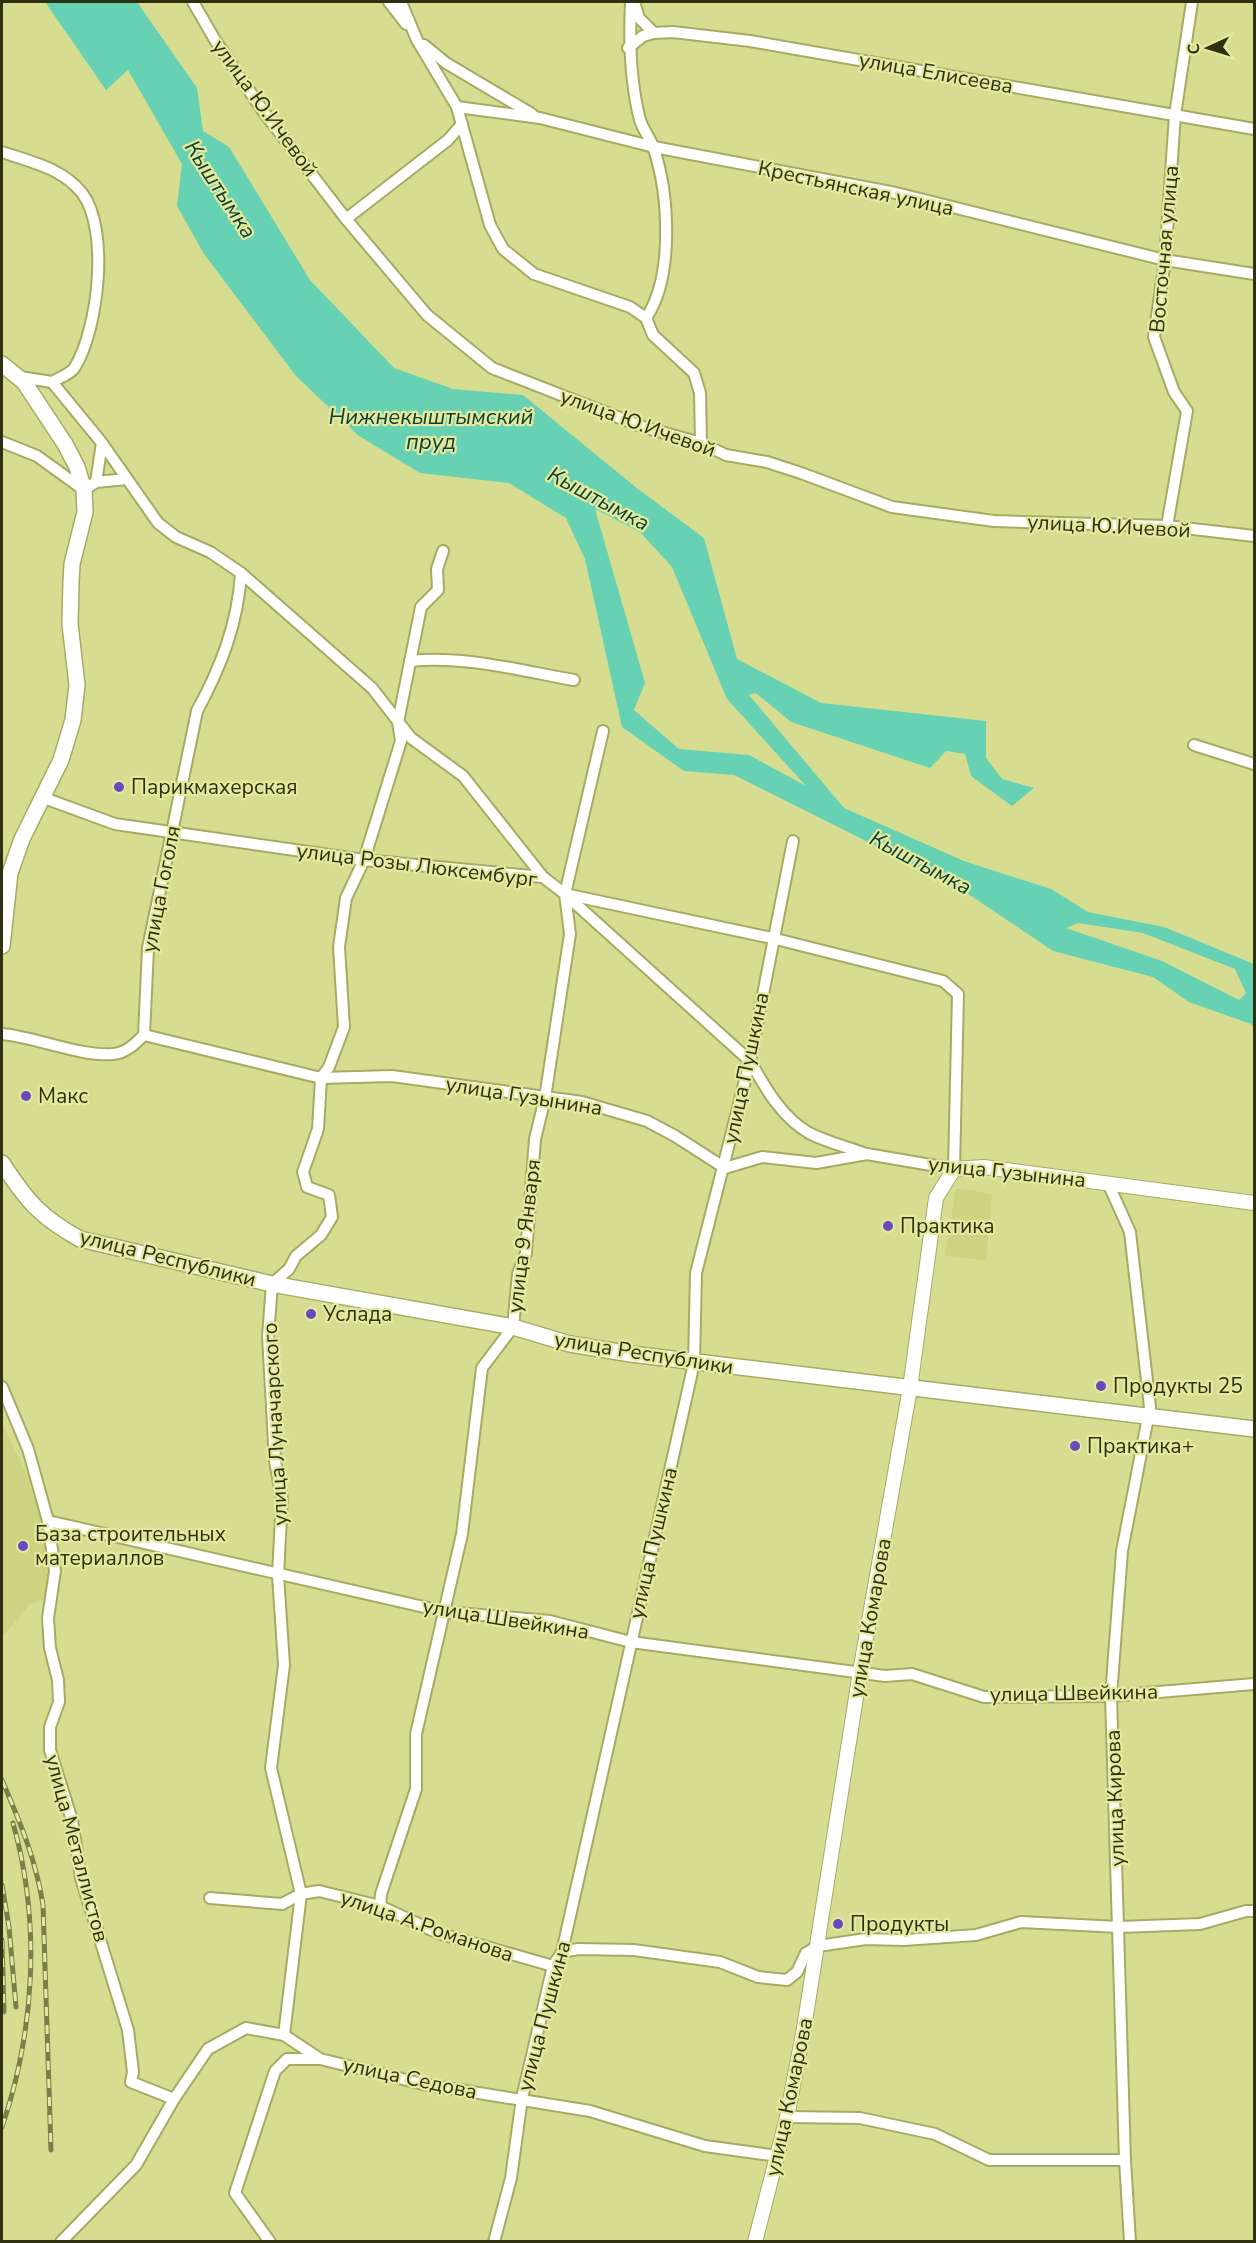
<svg xmlns="http://www.w3.org/2000/svg" width="1256" height="2243" viewBox="0 0 1256 2243" font-family="'Nunito Sans',sans-serif">
<style>
.built{fill:#cdd380}
.water{fill:#66d1b3;fill-rule:evenodd}
.lines{fill:none;stroke-linecap:round;stroke-linejoin:round}
.minor-casing{stroke:#a6ab62;stroke-width:14}
.tertiary-casing{stroke:#a6ab62;stroke-width:16}
.secondary-casing{stroke:#a6ab62;stroke-width:18}
.minor{stroke:#fff;stroke-width:10}
.tertiary{stroke:#fff;stroke-width:14}
.secondary{stroke:#fff;stroke-width:15}
.rail-casing{stroke:#797e4b;stroke-width:5}
.rail{stroke:#e3ea9e;stroke-width:3;stroke-dasharray:9;stroke-linecap:butt}
.poi-dot{fill:#6b48c0;stroke:#e3ea9e;stroke-width:2}
.labels{text-anchor:middle;stroke-width:4.5;stroke-linejoin:round;paint-order:stroke}
.street-label{font-size:21px;fill:#2e3012;stroke:#e3ea9e}
.poi-label{font-size:21px;fill:#2e3012;stroke:#e3ea9e;text-anchor:start}
.water-label{font-size:22px;font-style:italic;fill:#104034;stroke:#e3ea9e}
</style>
<rect width="100%" height="100%" fill="#d6dd91"/>
<g class="built">
<polygon points="956,1188 992,1194 986,1261 945,1255"/>
<polygon points="2,1423 26,1473 33,1495 39,1500 48,1564 46,1599 30,1604 6,1633 2,1634"/>
</g>
<path class="water" d="M45,2h92l60,86 6,43 26,16 81,133 84,88 59,21 70,6 115,94 66,49 33,121 84,44 165,18v37l16,21 32,9 -22,18 -41,-30 -6,-22 -19,-3 -16,17 -139,-46 -35,-29 -7,2 95,113 120,53 87,28 37,23 76,15 90,37v64l-3,-4 -62,-22 -36,-25 -100,-26 -95,-64 -224,-112 -50,-4 -62,-44 -37,-168 -19,-41 -57,-35 -89,-10 -61,-37 -63,-60 -92,-122 -27,-48 5,-42 -54,-94 -22,20zM595,509l45,23 32,35 55,132 79,87 -57,-31 -70,-6 -45,-39 11,-27zM1078,923l65,10 92,36 11,24 -7,7 -77,-39 -96,-33z"/>
<g class="lines">
<defs>
<g id="minor">
<polyline points="193,2 215,40 263,111 346,219 427,315 492,368 643,427 701,443 726,455 767,462 801,473 892,507 994,521 1167,526 1254,536"/>
<polyline points="389,2 406,24"/>
<polyline points="401,2 417,40 457,107 490,225 503,249 534,274 630,307 646,318 653,335 694,373 700,393 701,443"/>
<path d="M631,2c-2,39 -1,79 9,118 3,10 11,19 14,29 15,46 20,128 -8,169"/>
<polyline points="634,2 639,18 654,33 673,32 750,41 1254,129"/>
<polyline points="424,45 446,63 532,114"/>
<polyline points="628,48 643,36 654,33"/>
<polyline points="457,107 540,118 654,147 896,193 1165,260 1254,274"/>
<path d="M2,152c29,10 60,16 80,41 28,37 16,136 -7,174 -4,7 -16,11 -23,15"/>
<polyline points="346,219 448,140 462,124"/>
<polyline points="20,377 52,382 102,443 158,523 176,537 210,552 241,573 372,688 411,738 463,776 543,877"/>
<polyline points="2,442 37,456 84,490 96,482 127,479"/>
<polyline points="96,482 102,443"/>
<polyline points="1167,526 1187,411 1174,392 1154,337 1165,260 1175,115 1192,2"/>
<path d="M410,661c54,-6 112,10 164,19"/>
<polyline points="1194,745 1254,764"/>
<path d="M567,896l183,165c15,26 31,56 59,72 17,9 39,14 57,21"/>
<path d="M2,1034c34,3 79,23 111,20 13,-1 22,-10 31,-19l177,43 71,-2 190,26 65,19 28,15 50,32 37,-11 54,6 51,-9 87,15 4,-175 -15,-13 -171,-43 -207,-44 -22,-17 -179,-17 -249,-36 -71,-26"/>
<path d="M144,1035l4,-87 49,-237c24,-44 41,-88 44,-138"/>
<polyline points="1108,1183 1130,1232 1150,1407 1122,1551 1111,1696 1125,2160 1130,2242"/>
<polyline points="2,1387 28,1449 48,1521 55,1571 48,1618 50,1648 58,1680 59,1702 50,1727 50,1750 72,1820 81,1878 128,2030 133,2072 131,2082 174,2099 208,2049 246,2028 284,2035 320,2059 423,2084 590,2111 705,2146 778,2156"/>
<polyline points="48,1521 446,1612 550,1621 631,1642 885,1676 912,1674 984,1697 1111,1696 1254,1684"/>
<polyline points="210,1898 282,1904 301,1894 319,1891 380,1906 438,1933 553,1966"/>
<polyline points="380,1906 381,1894 416,1789 416,1734 462,1534 482,1368 513,1327 518,1274 526,1253 535,1139 545,1098 570,934 565,894 603,731"/>
<polyline points="562,1952 578,1949 634,1950 720,1962 758,1977 787,1980 797,1972 806,1953 818,1946 866,1939 904,1940 976,1935 1021,1922 1119,1927 1200,1924 1246,1911 1254,1911"/>
<polyline points="284,2035 301,1894 271,1768 284,1665 278,1575 282,1499 275,1461 268,1336 272,1284 289,1269 296,1256 321,1235 332,1217 329,1195 307,1187 303,1172 318,1129 321,1078 329,1067 344,1027 339,947 346,898 364,860 401,741 398,722 421,607 438,590 437,569 443,551"/>
<polyline points="787,2117 860,2118 935,2134 989,2160 1125,2160"/>
<polyline points="61,2242 136,2165 174,2099"/>
<polyline points="270,2242 235,2193 275,2071 287,2059 319,2059"/>
<polyline points="494,2242 511,2178 522,2098 553,1966 562,1952 694,1363 696,1273 750,1061 793,841"/>
</g>
<polyline id="tertiary" points="755,2242 787,2117 804,2028 860,1672 910,1388 936,1198 954,1169 984,1167 1254,1203"/>
<g id="secondary">
<polyline points="2,364 24,382 65,444 77,467 84,490 85,512 72,564 71,582 70,624 77,685 73,720 61,760 22,839 10,873 2,946"/>
<path d="M2,1163c25,38 38,54 78,76l192,45 241,43 57,17 61,10 623,75"/>
</g>
</defs>
<use href="#minor" class="minor-casing"/>
<use href="#tertiary" class="tertiary-casing"/>
<use href="#secondary" class="secondary-casing"/>
<use href="#minor" class="minor"/>
<use href="#tertiary" class="tertiary"/>
<use href="#secondary" class="secondary"/>
<defs>
<g id="rail">
<path d="M2,1780c18,42 34,80 41,125l8,245"/>
<polyline points="2,1885 9,1927 16,2007"/>
<polyline points="2,1940 4,2012"/>
<path d="M2,2127c33,-97 39,-205 11,-304"/>
</g>
</defs>
<use href="#rail" class="rail-casing"/>
<use href="#rail" class="rail"/>
</g>
<g class="poi-dot">
<circle cx="119" cy="787" r="6"/>
<circle cx="26" cy="1096" r="6"/>
<circle cx="888" cy="1226" r="6"/>
<circle cx="311" cy="1314" r="6"/>
<circle cx="1101" cy="1386" r="6"/>
<circle cx="1075" cy="1446" r="6"/>
<circle cx="23" cy="1546" r="6"/>
<circle cx="838" cy="1924" r="6"/>
</g>
<g class="labels">
<g class="street-label">
<text transform="translate(936 73) rotate(10)" y="7">улица Елисеева</text>
<text transform="translate(265 108) rotate(54)" y="7">улица Ю.Ичевой</text>
<text transform="translate(856 188) rotate(12)" y="7">Крестьянская улица</text>
<text transform="translate(1164 249) rotate(-85)" y="7">Восточная улица</text>
<text transform="translate(638 423) rotate(20)" y="7">улица Ю.Ичевой</text>
<text transform="translate(1109 526) rotate(3)" y="7">улица Ю.Ичевой</text>
<text transform="translate(417 865) rotate(7)" y="7">улица Розы Люксембург</text>
<text transform="translate(161 889) rotate(-79)" y="7">улица Гоголя</text>
<text transform="translate(746 1068) rotate(-78)" y="7">улица Пушкина</text>
<text transform="translate(524 1096) rotate(9)" y="7">улица Гузынина</text>
<text transform="translate(1007 1172) rotate(6)" y="7">улица Гузынина</text>
<text transform="translate(524 1236) rotate(-83)" y="7">улица 9 Января</text>
<text transform="translate(168 1258) rotate(14)" y="7">улица Республики</text>
<text transform="translate(644 1353) rotate(9)" y="7">улица Республики</text>
<text transform="translate(275 1424) rotate(-93)" y="7">улица Луначарского</text>
<text transform="translate(653 1543) rotate(-77)" y="7">улица Пушкина</text>
<text transform="translate(870 1618) rotate(-80)" y="7">улица Комарова</text>
<text transform="translate(506 1619) rotate(9)" y="7">улица Швейкина</text>
<text transform="translate(1074 1693) rotate(-1)" y="7">улица Швейкина</text>
<text transform="translate(1115 1798) rotate(-92)" y="7">улица Кирова</text>
<text transform="translate(77 1848) rotate(75)" y="7">улица Металлистов</text>
<text transform="translate(427 1926) rotate(19)" y="7">улица А.Романова</text>
<text transform="translate(544 2016) rotate(-75)" y="7">улица Пушкина</text>
<text transform="translate(410 2078) rotate(12)" y="7">улица Седова</text>
<text transform="translate(789 2097) rotate(-78)" y="7">улица Комарова</text>
</g>
<g class="poi-label">
<text x="131" y="794">Парикмахерская</text>
<text x="38" y="1103">Макс</text>
<text x="900" y="1233">Практика</text>
<text x="323" y="1321">Услада</text>
<text x="1113" y="1393">Продукты 25</text>
<text x="1087" y="1453">Практика+</text>
<text x="35" y="1541">База cтроительных<tspan x="35" dy="24">материаллов</tspan></text>
<text x="850" y="1931">Продукты</text>
</g>
<g class="water-label">
<text transform="translate(221 189) rotate(57)" y="8">Кыштымка</text>
<text x="431" y="424">Нижнекыштымский<tspan x="431" dy="25">пруд</tspan></text>
<text transform="translate(599 498) rotate(28)" y="8">Кыштымка</text>
<text transform="translate(921 862) rotate(28)" y="8">Кыштымка</text>
</g>
</g>
<rect width="1256" height="2243" fill="none" stroke="#2e3012" stroke-width="6"/>
<g transform="translate(1208 48) rotate(266)" stroke="#e3ea9e" stroke-width="4.5" paint-order="stroke">
<path d="M0-4.5L10 22L0 15L-10 22Z" fill="#2e3012"/>
<text y="-9" font-size="16" font-weight="bold" text-anchor="middle" fill="#2e3012">С</text>
</g>
</svg>
